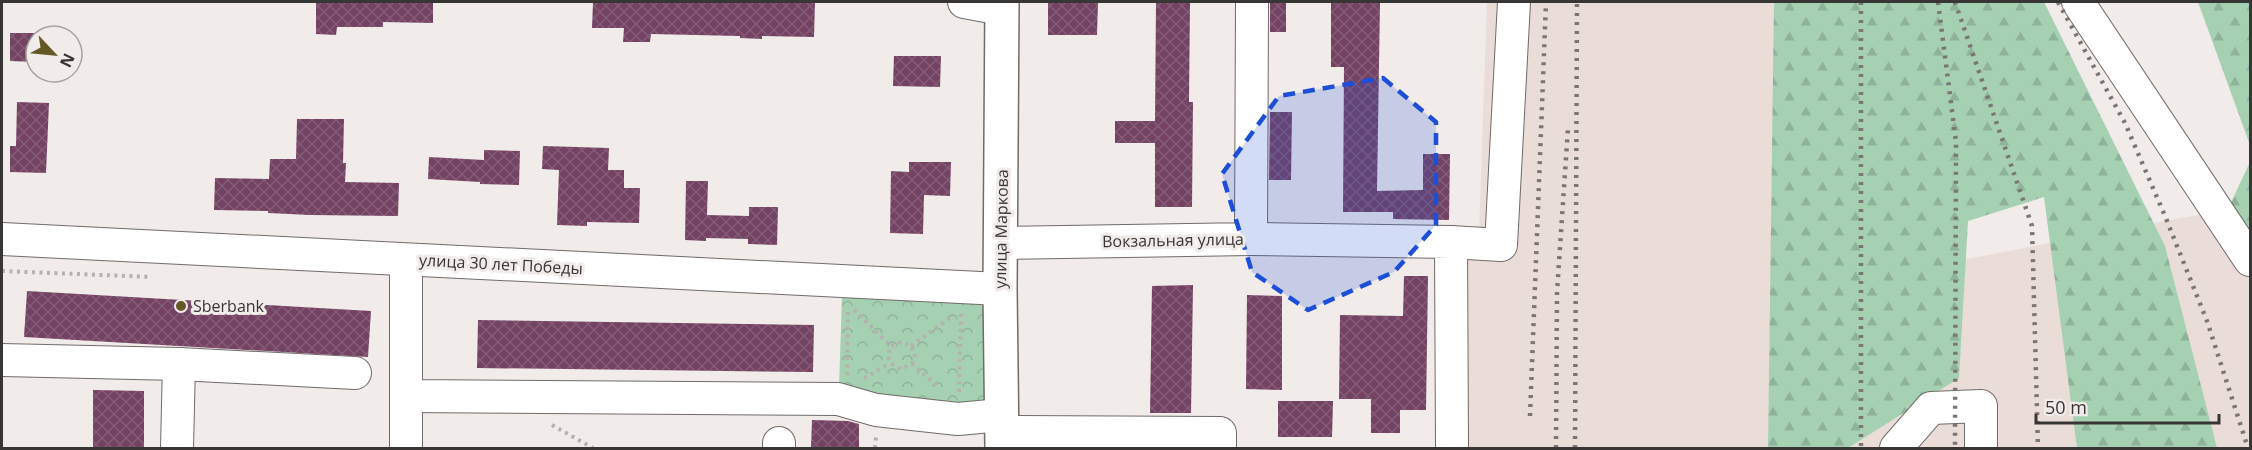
<svg xmlns="http://www.w3.org/2000/svg" width="2252" height="450" viewBox="0 0 2252 450" font-family="'Open Sans',sans-serif">
<style>
.built{fill:#eaddd8}
.forest{fill:url(#forest-firs)}
.park{fill:url(#park-crowns)}
.building{fill:url(#building-cross-hatch)}
.lines{fill:none;stroke-linecap:round;stroke-linejoin:round}
.minor-casing{stroke:#716b69;stroke-width:34}
.major-casing{stroke:#716b69;stroke-width:36}
.path{stroke:#b6b1b0;stroke-width:4;stroke-dasharray:3 4.5;stroke-linecap:butt}
.minor{stroke:#fff;stroke-width:32}
.major{stroke:#fff;stroke-width:33}
.rail{stroke:#797674;stroke-width:4.5;stroke-dasharray:3 6;stroke-linecap:butt}
.marked{fill:#1d4ed8;fill-opacity:0.2;stroke:#1d4ed8;stroke-width:4.5;stroke-dasharray:12 8;stroke-linejoin:round}
.poi-dot{fill:#645825;stroke:#f1ebe9;stroke-width:2}
.labels{text-anchor:middle;stroke-width:6;stroke-linejoin:round;paint-order:stroke}
.street-label{font-size:16px;fill:#383635;stroke:#f1ebe9}
.poi-label{font-size:16px;fill:#383635;stroke:#f1ebe9;text-anchor:start}
</style>
<defs>
<pattern id="forest-firs" width="22" height="20" patternUnits="userSpaceOnUse" patternTransform="scale(1.5)"><rect width="22" height="20" fill="#a5d0b2"/><path d="M5 1l3.5 6h-7zM16 11l3.5 6h-7z" fill="#8fb39a"/></pattern>
<pattern id="park-crowns" width="20" height="18" patternUnits="userSpaceOnUse" patternTransform="scale(1.5)"><rect width="20" height="18" fill="#a5d0b2"/><path d="M2 6a3 3 0 1 1 6 0M12 15a3 3 0 1 1 6 0" fill="none" stroke="#8fb39a"/></pattern>
<pattern id="building-cross-hatch" width="8" height="8" patternUnits="userSpaceOnUse" patternTransform="scale(1.5)"><rect width="8" height="8" fill="#744262"/><path d="M0 0l8 8M0 8l8-8" fill="none" stroke="#845c75"/></pattern>
</defs>
<rect width="100%" height="100%" fill="#f1ebe9"/>
<polygon class="built" points="1487,2 1848,2 1847,282 2228,209 2250,240 2250,448 1444,448 1442,255 1479,234"/>
<g class="forest">
<polygon points="1774,2 2044,2 2165,246 2217,448 2077,448 2044,197 1968,221 1959,378 1848,448 1768,448"/>
<polygon points="2198,2 2250,2 2250,145"/>
<polygon points="2250,162 2250,240 2228,209"/>
</g>
<polygon class="park" points="842,296 974,299 991,313 988,402 965,414 839,389"/>
<g class="building">
<polygon points="316,2 433,2 433,23 383,22 383,27 337,27 336,35 316,34"/>
<polygon points="593,2 815,2 814,37 762,36 762,39 740,38 740,36 651,34 650,42 623,42 624,28 592,28"/>
<polygon points="1048,2 1098,2 1097,35 1048,35"/>
<polygon points="1156,2 1190,2 1189,102 1193,102 1192,207 1155,207 1155,143 1115,143 1115,121 1155,121"/>
<rect x="1270" y="2" width="16" height="30"/>
<polygon points="1331,2 1380,2 1377,191 1423,190 1423,154 1450,154 1449,220 1393,219 1393,212 1343,212 1344,67 1331,67"/>
<polygon points="10,33 36,33 36,62 10,61"/>
<polygon points="894,56 941,56 940,87 893,86"/>
<polygon points="17,102 49,103 46,173 10,172 10,146 16,146"/>
<polygon points="1270,112 1292,112 1291,180 1269,180"/>
<polygon points="297,119 344,119 343,163 346,163 345,182 399,183 398,216 310,215 268,213 268,211 214,210 215,178 269,179 270,159 296,159"/>
<polygon points="543,146 609,148 608,170 624,170 624,188 640,188 639,223 587,222 587,226 557,225 559,170 542,169"/>
<polygon points="484,150 520,151 519,185 480,184 480,182 428,179 429,157 484,160"/>
<polygon points="909,162 951,162 950,196 924,195 923,234 890,233 891,171 909,172"/>
<polygon points="686,181 708,181 707,215 749,216 749,207 778,207 777,245 748,244 748,239 706,238 706,241 685,240"/>
<polygon points="1404,276 1428,276 1426,410 1400,410 1400,433 1371,433 1371,399 1339,399 1340,315 1403,316"/>
<polygon points="1193,285 1191,413 1150,413 1152,286"/>
<polygon points="27,291 371,311 368,357 24,337"/>
<polygon points="1247,295 1282,296 1282,390 1246,389"/>
<polygon points="478,320 814,325 813,372 477,368"/>
<polygon points="93,390 144,391 144,448 93,448"/>
<polygon points="1278,401 1333,401 1332,437 1278,437"/>
<polygon points="812,420 848,421 859,424 859,448 811,448"/>
</g>
<g class="lines">
<defs>
<g id="minor">
<polyline points="964,2 1002,9"/>
<polyline points="2078,2 2250,260"/>
<polyline points="2,239 1000,289"/>
<polyline points="1251,239 1451,242 1452,448"/>
<polyline points="1451,242 1501,245 1514,2"/>
<polyline points="1002,243 1251,239 1252,2"/>
<polyline points="406,260 406,396 838,399 876,410 958,419 1001,415"/>
<polyline points="2,360 179,364 355,373"/>
<polyline points="1002,432 1220,433 1220,448"/>
<polyline points="177,448 179,364"/>
<polyline points="406,448 406,396"/>
<polyline points="779,448 779,443"/>
<polyline points="1896,448 1931,408 1981,406 1981,448"/>
</g>
<polyline id="major" points="1002,448 1000,289 1002,2"/>
</defs>
<use href="#minor" class="minor-casing"/>
<use href="#major" class="major-casing"/>
<g class="path">
<polyline points="2,271 152,277"/>
<polyline points="854,310 891,346"/>
<polyline points="911,346 954,315"/>
<polyline points="912,364 915,355 911,346 901,342 891,346 888,356 890,363 901,369 912,364 940,388"/>
<polyline points="847,375 848,307"/>
<polyline points="864,378 890,363"/>
<polyline points="959,392 961,313"/>
<polyline points="552,425 593,448"/>
<polyline points="875,448 876,437"/>
</g>
<use href="#minor" class="minor"/>
<use href="#major" class="major"/>
<g class="rail">
<polyline points="1861,2 1861,448"/>
<polyline points="1938,2 1956,142 1955,448"/>
<polyline points="1955,2 2032,226 2038,448"/>
<polyline points="2058,2 2125,123 2165,216 2207,321 2248,448"/>
<polyline points="1530,416 1546,2"/>
<polyline points="1556,448 1557,292 1568,128"/>
<polyline points="1575,448 1577,2"/>
</g>
</g>
<path class="marked" d="M1383,78l53,44v103l-42,47 -86,38 -56,-38 -30,-98 57,-78z"/>
<circle class="poi-dot" cx="181" cy="306" r="6"/>
<g class="labels">
<g class="street-label">
<text transform="translate(1001 229) rotate(-89)" y="6">улица Маркова</text>
<text transform="translate(1173 240) rotate(-1)" y="6">Вокзальная улица</text>
<text transform="translate(501 264) rotate(3)" y="6">улица 30 лет Победы</text>
</g>
<g class="poi-label">
<text x="193" y="312">Sberbank</text>
</g>
</g>
<rect width="2252" height="450" fill="none" stroke="#383635" stroke-width="6"/>
<g transform="translate(54 54) rotate(116)"><circle r="28" fill="#f1ebe9" stroke="#a7a3a1" stroke-width="1.5"/>
<path d="M0-4.5L10 22L0 15L-10 22Z" fill="#645825"/>
<text y="-9" font-size="16" font-weight="bold" text-anchor="middle" fill="#383635">N</text>
</g>
<path d="M2036 414v9h183v-9" fill="none" stroke="#383635" stroke-width="3"/>
<text x="2045" y="414" font-size="18" fill="#383635" stroke="#f1ebe9" stroke-width="4.5" paint-order="stroke">50 m</text>
</svg>
